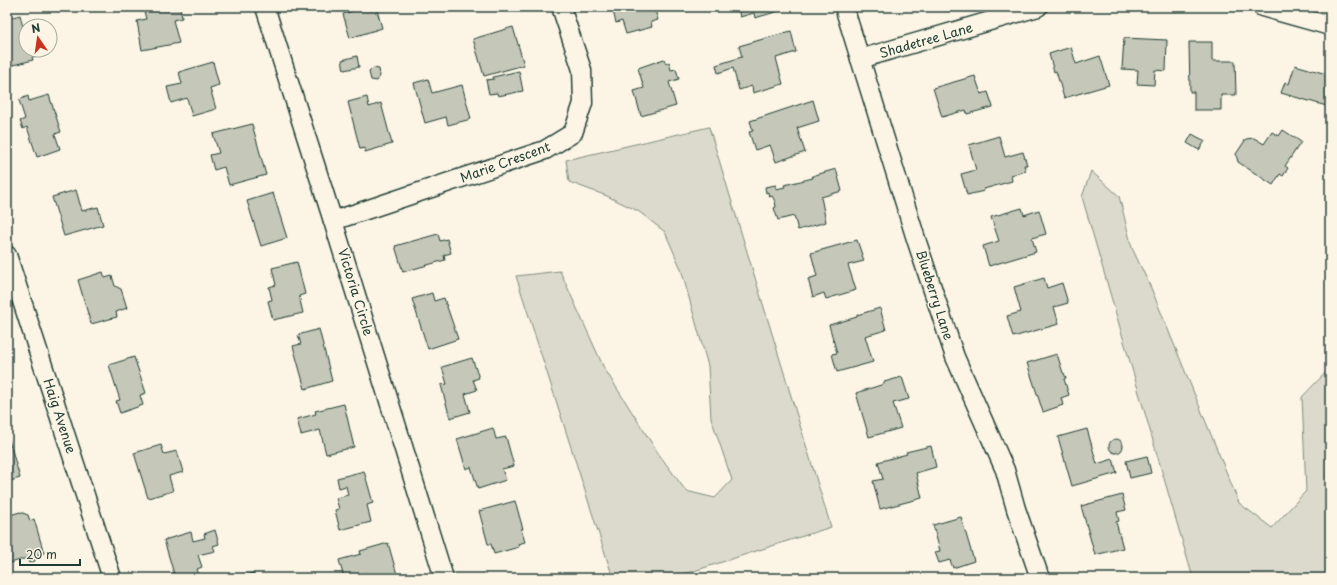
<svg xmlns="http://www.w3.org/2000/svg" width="1337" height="585" viewBox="0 0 1337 585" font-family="'Playpen Sans',sans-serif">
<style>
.green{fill:#dcdacc;stroke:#7e8c80}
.building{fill:#c5c7b9;stroke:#1f3d34}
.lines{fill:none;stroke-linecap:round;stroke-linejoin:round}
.street-casing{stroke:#1f3d34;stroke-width:21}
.street{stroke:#fcf5e5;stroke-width:18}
.labels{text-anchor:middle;stroke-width:3;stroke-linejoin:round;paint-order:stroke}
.street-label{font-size:13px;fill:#1f3d34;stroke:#fcf5e5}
</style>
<rect width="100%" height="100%" fill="#fcf5e5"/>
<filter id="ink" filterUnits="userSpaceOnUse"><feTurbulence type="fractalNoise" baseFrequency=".025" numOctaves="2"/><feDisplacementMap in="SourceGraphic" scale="8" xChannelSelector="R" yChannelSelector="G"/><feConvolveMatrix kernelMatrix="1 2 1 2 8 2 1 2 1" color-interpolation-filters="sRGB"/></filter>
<g filter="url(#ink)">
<g class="green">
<polygon points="709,127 831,527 691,572 659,578 613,578 516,276 560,271 604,368 658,453 686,491 715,498 732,480 711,418 708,366 681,269 665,232 638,211 607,196 569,182 566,160"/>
<polygon points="1091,171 1119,196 1132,248 1151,288 1239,503 1272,528 1306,491 1302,397 1330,368 1330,578 1193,578 1082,197"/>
</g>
<g class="building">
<polygon points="143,7 180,7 182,18 173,20 179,43 142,50 137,21 146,19"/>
<polygon points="352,7 376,7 382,28 350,38 343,14 353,11"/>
<polygon points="612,7 654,7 658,20 651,22 652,27 626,34 622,21 616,23"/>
<polygon points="736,7 777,7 779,11 755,18 754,13 740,17 738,8"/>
<polygon points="20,15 24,31 26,30 26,50 50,50 50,52 32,57 33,60 9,66 7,62 7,19"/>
<polygon points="513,27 524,65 484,76 473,39"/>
<polygon points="791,31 796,52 776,58 783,84 753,93 752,86 739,90 733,68 718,73 716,65 742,57 739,46"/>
<polygon points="1124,38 1167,40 1166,71 1155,70 1154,85 1137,84 1138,70 1122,69"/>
<polygon points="1189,42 1212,42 1212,61 1235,61 1236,95 1221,95 1221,110 1194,110 1194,92 1190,92"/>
<polygon points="1071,47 1076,64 1100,56 1109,85 1064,98 1056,71 1054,72 1049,54"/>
<polygon points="357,56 359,67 344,70 342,60"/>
<polygon points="664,59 666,64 669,62 671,70 676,69 679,79 669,82 676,106 641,116 634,91 644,88 638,68"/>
<polygon points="213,62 219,85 210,88 216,109 192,116 187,98 171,103 167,87 182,84 179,72"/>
<polygon points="1295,65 1330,75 1330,107 1281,93 1285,82 1289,84"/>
<polygon points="373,68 379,69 380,76 377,81 371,80 369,72"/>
<polygon points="519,71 523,91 498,96 497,93 489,94 486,80 494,79 493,77"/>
<polygon points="975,76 981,94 988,92 993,107 967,114 966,110 942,117 933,88"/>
<polygon points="428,79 432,93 462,85 471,119 448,125 446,117 425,123 414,83"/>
<polygon points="49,95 61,132 55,134 60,149 37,157 27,127 23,129 20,121 25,119 19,100 28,96 29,101"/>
<polygon points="367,97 369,107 381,103 392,144 365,152 365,148 360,149 348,102"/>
<polygon points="813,100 819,121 797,128 805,152 776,162 770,145 755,150 749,132 753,131 750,121"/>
<polygon points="252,124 266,175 229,185 224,167 214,170 210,155 219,153 213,134"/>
<polygon points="1283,130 1301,142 1285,166 1288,168 1283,176 1280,174 1273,185 1238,162 1236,154 1246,139 1254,138 1264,144 1272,132 1279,136"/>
<polygon points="1192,134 1205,141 1199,150 1187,143"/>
<polygon points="999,136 1005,157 1023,152 1027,165 1024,165 1026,171 1011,175 1012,181 984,189 984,191 967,195 961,174 976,170 969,145"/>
<polygon points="836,169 842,191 821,197 826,222 798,230 794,216 778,220 774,208 776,207 775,201 772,196 769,197 768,192 766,193 765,187 776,185 776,189 785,187 784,185 813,178 812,176"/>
<polygon points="76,190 82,211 98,207 103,225 64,236 52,197"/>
<polygon points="273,193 287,238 261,246 247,201"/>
<polygon points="1022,208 1024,215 1039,210 1046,234 1032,238 1036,252 989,266 983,246 999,241 991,217"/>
<polygon points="438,234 440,241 447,239 451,253 444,255 445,260 403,272 395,246"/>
<polygon points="857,240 864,261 848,265 856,290 826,299 824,293 813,297 808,279 817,276 811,253"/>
<polygon points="297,262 305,294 299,296 303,313 273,320 268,301 272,300 269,287 276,285 272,268"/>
<polygon points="103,272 105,278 112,276 115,286 121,289 127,308 116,312 117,317 91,324 78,280"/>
<polygon points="1044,278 1047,288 1062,283 1068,303 1054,307 1059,324 1013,337 1007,316 1021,312 1014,287"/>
<polygon points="432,293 434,301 444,298 458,339 428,349 412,299"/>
<polygon points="880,308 886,330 865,336 873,362 837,372 832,354 837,353 829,325 857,317 857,315"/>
<polygon points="319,329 332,381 305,389 293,346 301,344 298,335"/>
<polygon points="1057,354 1063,373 1064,373 1066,378 1064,379 1069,395 1061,398 1063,405 1043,412 1027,363"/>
<polygon points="134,357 146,393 140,395 143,405 120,413 116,401 120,400 109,365"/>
<polygon points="472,358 479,378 473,380 477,390 465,394 470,412 450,418 441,385 447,384 442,367"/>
<polygon points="902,377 909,399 893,403 901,428 869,437 856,393 884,384 884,382"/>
<polygon points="344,404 354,447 326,454 320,430 301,435 297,419 316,414 315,411"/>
<polygon points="493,428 496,439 506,437 514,466 502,469 506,480 478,489 471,467 466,469 457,439"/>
<polygon points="1087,429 1097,464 1113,459 1117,473 1072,486 1058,437"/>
<polygon points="7,433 20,478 7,482"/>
<circle cx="1116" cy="446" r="7"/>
<polygon points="161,445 164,454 177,451 183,472 169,476 173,491 148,498 134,453"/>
<polygon points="931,446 936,467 916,473 922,498 880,509 873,481 883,479 878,462 907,454 906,452"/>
<polygon points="1147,456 1151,473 1130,478 1126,461"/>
<polygon points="364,471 373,503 367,505 371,522 340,530 335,510 339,509 336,498 348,495 346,486 339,488 337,478"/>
<polygon points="1122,495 1126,510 1117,512 1119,521 1116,522 1123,548 1095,555 1081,506"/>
<polygon points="515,501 523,529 521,529 525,542 518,544 519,547 494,554 491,544 488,544 479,511"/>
<polygon points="20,512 28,515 30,521 34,519 44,553 34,556 35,561 29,563 27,558 7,564 7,537 11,536 7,521 10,515"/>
<polygon points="961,517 974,561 953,568 950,560 939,563 935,552 940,551 933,525"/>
<polygon points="215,530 219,544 213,546 215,551 198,555 202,567 197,569 200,578 173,578 172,574 174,574 164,540 191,532 193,541 205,538 204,534"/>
<polygon points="388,543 398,578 368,578 366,573 344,578 339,560 361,554 360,551"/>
<polygon points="253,573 254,578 231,578"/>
</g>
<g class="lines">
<defs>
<g id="street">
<polyline points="265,7 333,221 444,578"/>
<polyline points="844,7 916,239 955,357 1005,470 1016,509 1040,578"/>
<polyline points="1262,7 1330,26"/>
<polyline points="860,59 1038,7"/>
<polyline points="333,221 545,150 573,133 583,103 582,70 561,7"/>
<polyline points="7,255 112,578"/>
</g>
</defs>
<use href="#street" class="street-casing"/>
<use href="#street" class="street"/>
</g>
</g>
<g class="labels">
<g class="street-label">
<text transform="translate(926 40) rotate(-16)" y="5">Shadetree Lane</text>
<text transform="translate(505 162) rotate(-20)" y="5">Marie Crescent</text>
<text transform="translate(356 292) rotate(73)" y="5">Victoria Circle</text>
<text transform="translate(935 295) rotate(72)" y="5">Blueberry Lane</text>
<text transform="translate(60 416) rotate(72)" y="5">Haig Avenue</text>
</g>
</g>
<rect width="1337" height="585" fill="none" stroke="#fcf5e5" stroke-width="24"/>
<rect x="12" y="12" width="1313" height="561" fill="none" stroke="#1f3d34" stroke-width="1.5" filter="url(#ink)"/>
<g transform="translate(38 38) rotate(347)"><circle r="19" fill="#fcf5e5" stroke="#a4ab9e"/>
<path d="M0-3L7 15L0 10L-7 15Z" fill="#c8321e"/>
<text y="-6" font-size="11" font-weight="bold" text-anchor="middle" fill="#1f3d34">N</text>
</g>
<path d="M20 559v6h60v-6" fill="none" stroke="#1f3d34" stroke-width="2"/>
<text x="26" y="559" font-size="12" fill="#1f3d34" stroke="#fcf5e5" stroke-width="3" paint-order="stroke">20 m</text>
</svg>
